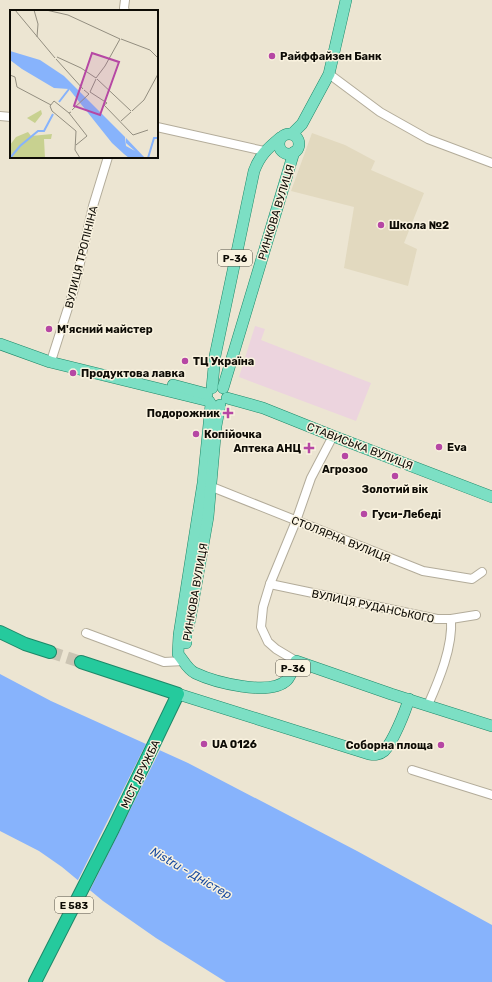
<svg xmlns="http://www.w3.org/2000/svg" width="492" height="982" viewBox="0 0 492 982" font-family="Rubik,sans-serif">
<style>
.commercial{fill:#ecd4de}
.built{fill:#e2d9bf}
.water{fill:#87b3fc}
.pier{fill:#ece5d2}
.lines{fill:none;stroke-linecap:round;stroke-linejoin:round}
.highway-tunnel{stroke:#cbc4b3;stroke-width:12;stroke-dasharray:12 6;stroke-linecap:butt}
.minor-casing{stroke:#b3ac9a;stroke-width:10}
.major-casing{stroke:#1d8868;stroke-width:12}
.highway-casing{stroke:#1d8868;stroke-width:14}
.minor{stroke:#fff;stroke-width:8}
.major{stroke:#7cdfc4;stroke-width:11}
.highway{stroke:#25ca9d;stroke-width:12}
.poi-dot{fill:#b647a4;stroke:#f9f2df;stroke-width:1.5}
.labels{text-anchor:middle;stroke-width:3;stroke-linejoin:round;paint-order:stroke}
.shield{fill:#f9f2df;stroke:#545147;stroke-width:1}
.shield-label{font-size:10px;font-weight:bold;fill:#0e0c06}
.poi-label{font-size:11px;font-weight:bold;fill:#0e0c06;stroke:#f9f2df;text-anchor:start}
.street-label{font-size:11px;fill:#0e0c06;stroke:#f9f2df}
.water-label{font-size:12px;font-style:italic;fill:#1a4ca0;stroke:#f9f2df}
.inset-river{fill:none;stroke:#87b3fc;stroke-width:2}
.inset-road{fill:none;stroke:#938e80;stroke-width:1}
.view{fill:#b647a4;fill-opacity:0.15;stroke:#b647a4;stroke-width:2}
.inset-edge{fill:none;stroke:#0e0c06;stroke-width:2}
</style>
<rect width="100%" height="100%" fill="#ece5d2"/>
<polygon class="commercial" points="255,326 265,329 261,340 371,383 356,421 239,377"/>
<polygon class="built" points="312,133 345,145 375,161 371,170 424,193 404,243 417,249 408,286 344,268 354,207 291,191"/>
<polygon class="water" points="0,674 51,701 188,763 357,851 492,925 492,982 226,982 156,938 103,901 62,867 39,851 0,831"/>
<polygon class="pier" points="147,742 161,748 89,892 77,882"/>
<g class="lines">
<polyline class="highway-tunnel" points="50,652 81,662"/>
<defs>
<g id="minor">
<polyline points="125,0 124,8 125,11"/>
<polyline points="329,74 380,112 428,139 492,163"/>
<polyline points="0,116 11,117"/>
<polyline points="157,127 264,151"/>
<polyline points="52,358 74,289 93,206 108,157"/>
<polyline points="207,485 423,571 472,579 482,572"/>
<polyline points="270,584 437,619 451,619 476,615"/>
<polyline points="86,633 164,662 184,661"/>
<polyline points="296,661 276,649 268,642 261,627 263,607 270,584 296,521 311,478 333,436"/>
<path d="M428,705c11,-25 25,-58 23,-86"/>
<polyline points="412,770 492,795"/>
</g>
<g id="major">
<polyline points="292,134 302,124 329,74 346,0"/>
<circle cx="289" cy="144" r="10"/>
<polyline points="0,344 50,362 209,401"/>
<polyline points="173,385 207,394"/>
<path d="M212,388l3,-32 39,-185c6,-16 13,-22 26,-33"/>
<polyline points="223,388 294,152"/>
<polyline points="227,398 263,408 333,436 492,497"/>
<path d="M211,404l-8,79 -24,152 -1,19c5,6 10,16 17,19 19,9 75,24 92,7 4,-4 7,-14 9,-19l95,33 101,32"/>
<polyline points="186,643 186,635 190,619 208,517 216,426 220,405"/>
<path d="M178,694l191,60c6,1 10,1 15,-3 9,-9 21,-39 25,-52"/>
</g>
<g id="highway">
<polyline points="0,632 25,644 50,652"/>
<polyline points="35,982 113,829 178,694 81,662"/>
</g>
</defs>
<use href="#minor" class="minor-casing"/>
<use href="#major" class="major-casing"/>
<use href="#highway" class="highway-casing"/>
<use href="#minor" class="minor"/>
<use href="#major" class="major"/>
<use href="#highway" class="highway"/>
</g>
<g class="poi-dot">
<circle cx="272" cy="56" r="4"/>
<circle cx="381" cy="225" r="4"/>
<circle cx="49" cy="329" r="4"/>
<circle cx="185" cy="361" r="4"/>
<circle cx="73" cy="373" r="4"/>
<path d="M226 407h4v4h4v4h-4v4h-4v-4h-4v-4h4z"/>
<circle cx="196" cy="434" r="4"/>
<circle cx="439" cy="447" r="4"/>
<path d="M307 442h4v4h4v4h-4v4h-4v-4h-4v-4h4z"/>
<circle cx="345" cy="456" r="4"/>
<circle cx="395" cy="476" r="4"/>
<circle cx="364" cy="514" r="4"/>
<circle cx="204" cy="744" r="4"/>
<circle cx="441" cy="745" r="4"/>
</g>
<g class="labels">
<g class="shield">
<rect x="218" y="250" width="34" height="16" rx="3"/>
<rect x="276" y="660" width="34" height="16" rx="3"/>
<rect x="55" y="897" width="38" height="16" rx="3"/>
</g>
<g class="shield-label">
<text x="235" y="262">Р-36</text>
<text x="293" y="672">Р-36</text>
<text x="74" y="909">E 583</text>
</g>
<g class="poi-label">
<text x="280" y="60">Райффайзен Банк</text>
<text x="389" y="229">Школа №2</text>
<text x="57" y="333">М'ясний майстер</text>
<text x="193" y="365">ТЦ Україна</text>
<text x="81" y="377">Продуктова лавка</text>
<text x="220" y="417" text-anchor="end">Подорожник</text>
<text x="204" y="438">Копійочка</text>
<text x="447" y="451">Eva</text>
<text x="301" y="452" text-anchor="end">Аптека АНЦ</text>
<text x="345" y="473" text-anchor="middle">Агрозоо</text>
<text x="395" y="493" text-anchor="middle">Золотий вік</text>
<text x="372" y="518">Гуси-Лебеді</text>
<text x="212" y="748">UA 0126</text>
<text x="433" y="749" text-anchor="end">Соборна площа</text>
</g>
<g class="street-label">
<text transform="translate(276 212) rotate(-73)" y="4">РИНКОВА ВУЛИЦЯ</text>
<text transform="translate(81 257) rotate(-76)" y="4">ВУЛИЦЯ ТРОПІНІНА</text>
<text transform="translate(360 446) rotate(21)" y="4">СТАВИСЬКА ВУЛИЦЯ</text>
<text transform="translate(341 539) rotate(22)" y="4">СТОЛЯРНА ВУЛИЦЯ</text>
<text transform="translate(195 592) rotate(-80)" y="4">РИНКОВА ВУЛИЦЯ</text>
<text transform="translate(373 606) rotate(12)" y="4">ВУЛИЦЯ РУДАНСЬКОГО</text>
<text transform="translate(140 774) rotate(-64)" y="4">МІСТ ДРУЖБА</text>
</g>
<g class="water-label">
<text transform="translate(191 873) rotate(30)" y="4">Nistru - Дністер</text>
</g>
</g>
<g transform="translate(10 10)">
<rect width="148" height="148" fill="#ece5d2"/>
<path d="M31,100l1,4 -7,9 -8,-5zM18,122l3,4 21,-2 -1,5h-7l1,19h-35v-13l6,-8z" fill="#c8d190"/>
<path d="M0,41l30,9 24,16 61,61 1,9 9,5 -9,-8v-5l19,20h-16l-5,-4 -12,-11 -43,-54 -15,-1 -32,-19 -12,-9z" fill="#87b3fc"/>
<path class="inset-river" d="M49,92l10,-13M0,148l10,-12 18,-15h6l9,-17M138,148l6,-20h4"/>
<path class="inset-road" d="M5,0l40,48M24,0l4,14 -1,13M36,0l22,5 52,24M111,29l29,11 8,8M47,47l24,11 15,10M46,49l27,30M95,56l15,-27M0,65l5,2 2,10 34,18M86,68l9,-12M87,69l34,32M80,82l17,11 -3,2 29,30 15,-5M80,82l6,-13M62,100l17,-16 -5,-4M122,101l12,-11 14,-26M61,102l-2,1 -15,-12 -4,5 2,5 24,20 -1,19 5,8M59,103l18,23 -11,9M111,111l10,-9"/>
<path class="view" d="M82,43l27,9 -19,53 -26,-9z"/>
<rect width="148" height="148" class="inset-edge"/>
</g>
</svg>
